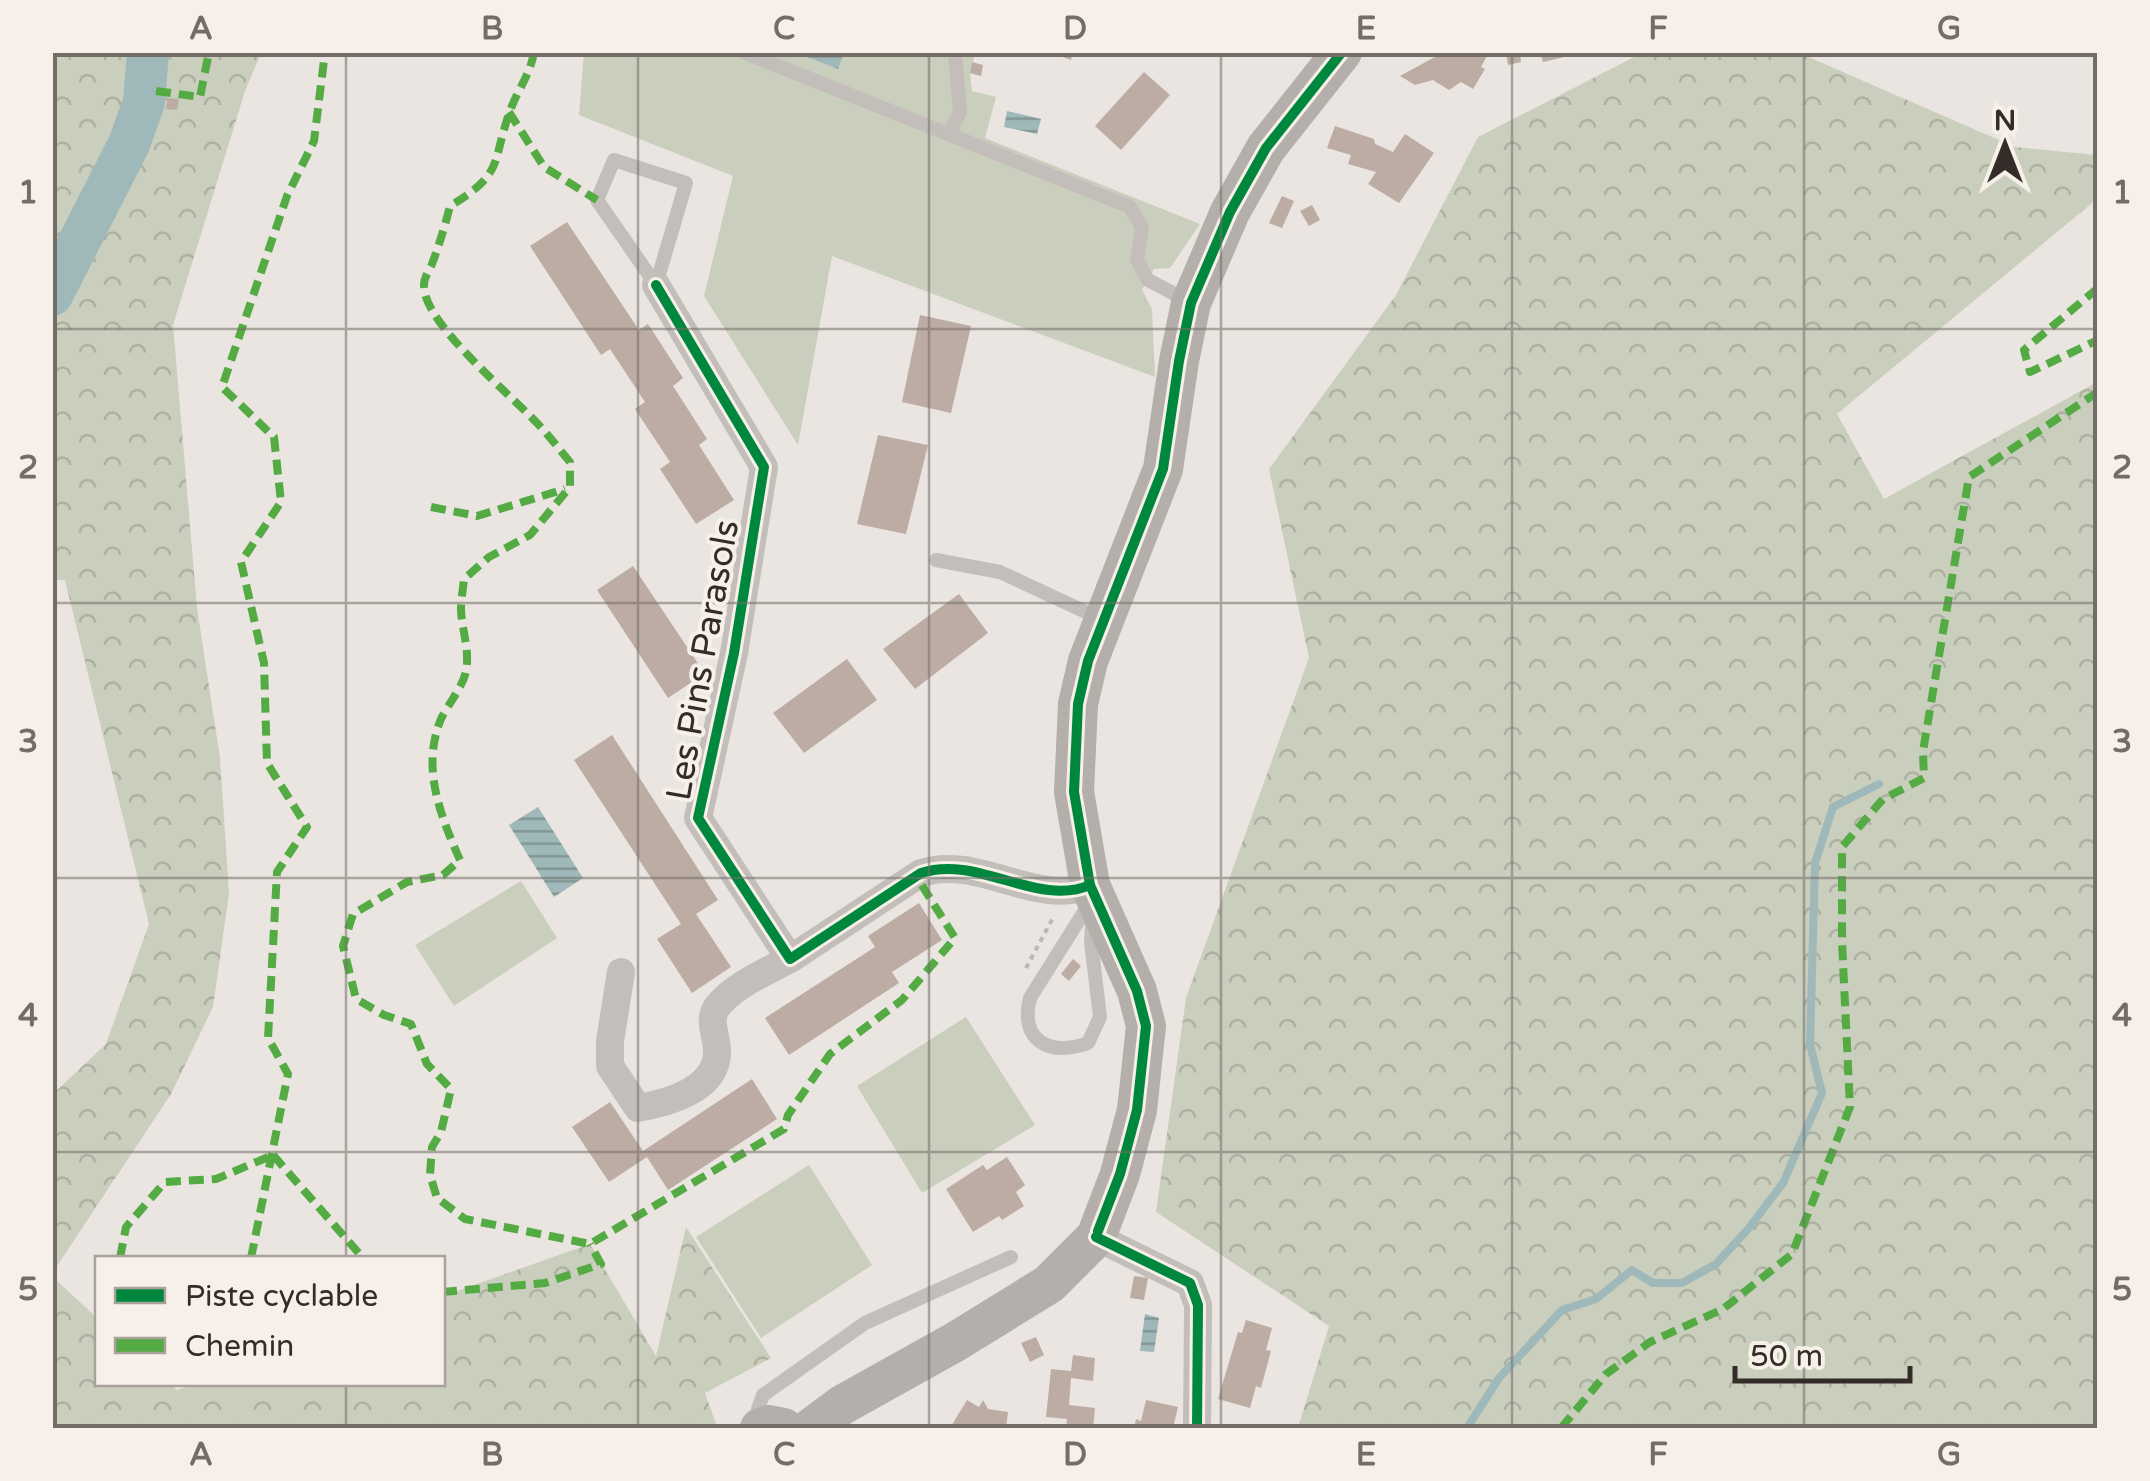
<svg xmlns="http://www.w3.org/2000/svg" width="2150" height="1481" viewBox="0 0 2150 1481" font-family="'Varela Round',sans-serif">
<style>
.green{fill:#cacebc}
.forest{fill:url(#forest-crowns)}
.water{fill:url(#water-rules)}
.lines{fill:none;stroke-linecap:round;stroke-linejoin:round}
.stream{stroke:#9fb8b9;stroke-width:8}
.river{stroke:#9fb8b9;stroke-width:42}
.building{fill:#bcaca4}
.path{stroke:#bcb7b2;stroke-width:4;stroke-dasharray:5 5;stroke-linecap:butt}
.service{stroke:#c3beba;stroke-width:14}
.minor{stroke:#c3beba;stroke-width:28}
.secondary{stroke:#b4afaa;stroke-width:40}
.quiet{stroke:#54ab44;stroke-width:8;stroke-dasharray:15 8;stroke-linecap:butt}
.cycleway-casing{stroke:#f7f0e8;stroke-width:16}
.cycleway{stroke:#00873e;stroke-width:10}
.grid{fill:none;stroke:#736d68;stroke-width:2.5;stroke-opacity:0.55}
.labels{text-anchor:middle;stroke-width:8;stroke-linejoin:round;paint-order:stroke}
.street-label{font-size:35px;fill:#332c28;stroke:#f7f0e8}
.neatline{fill:none;stroke:#736d68;stroke-width:4}
.grid-label{font-size:32px;text-anchor:middle;font-weight:bold;fill:#736d68}
</style>
<defs>
<pattern id="forest-crowns" width="20" height="18" patternUnits="userSpaceOnUse" patternTransform="scale(2.5)"><rect width="20" height="18" fill="#cacebc"/><path d="M2 6a3 3 0 1 1 6 0M12 15a3 3 0 1 1 6 0" fill="none" stroke="#aeb1a2"/></pattern>
<pattern id="water-rules" width="6" height="5" patternUnits="userSpaceOnUse" patternTransform="scale(2.5)"><rect width="6" height="5" fill="#9fb8b9"/><path d="M0 2.5h6" fill="none" stroke="#829696"/></pattern>
</defs>
<rect width="100%" height="100%" fill="#eae5e0"/>
<g class="green">
<polygon points="584,53 975,53 970,73 972,91 996,97 985,138 1200,224 1170,268 1154,269 1142,290 1152,309 1155,377 832,256 798,445 704,296 733,176 579,115"/>
<polygon points="521,881 557,938 454,1006 415,945"/>
<polygon points="966,1017 1035,1125 922,1193 857,1086"/>
<polygon points="809,1165 872,1265 761,1338 696,1237"/>
</g>
<g class="forest">
<polygon points="1797,52 2015,147 2097,155 2097,199 1837,414 1884,499 2097,382 2097,1428 1298,1428 1329,1326 1156,1212 1186,998 1309,658 1269,469 1396,295 1478,137 1642,53"/>
<polygon points="53,53 261,53 245,91 173,325 197,608 220,758 229,893 213,1007 171,1094 53,1272 53,1094 106,1044 149,924 65,580 53,580"/>
<polygon points="686,1227 771,1358 705,1393 716,1424 703,1428 53,1428 53,1277 97,1318 98,1384 170,1384 177,1390 195,1384 442,1384 443,1296 590,1244 656,1356"/>
</g>
<g class="water">
<polygon points="797,53 844,52 844,53 838,69"/>
<polygon points="1007,111 1041,119 1037,134 1004,127"/>
<polygon points="538,807 583,878 554,897 509,825"/>
<polygon points="1145,1314 1159,1318 1154,1352 1140,1351"/>
</g>
<g class="lines">
<polyline class="stream" points="1467,1428 1499,1378 1562,1310 1596,1299 1632,1270 1653,1283 1682,1283 1716,1264 1749,1228 1783,1183 1822,1093 1810,1045 1815,863 1833,807 1879,784"/>
<polyline class="river" points="52,295 129,144 144,102 148,52"/>
</g>
<g class="building">
<polygon points="1049,52 1073,52 1071,60"/>
<polygon points="1444,52 1489,52 1481,67 1485,69 1473,89 1461,82 1449,90 1433,80 1415,85 1400,76"/>
<polygon points="1506,52 1520,52 1521,62 1508,65"/>
<polygon points="1540,52 1577,52 1577,54 1543,62"/>
<polygon points="972,62 983,65 981,76 970,73"/>
<polygon points="1144,72 1170,95 1121,150 1095,126"/>
<polygon points="168,98 179,99 177,110 166,109"/>
<polygon points="1335,126 1374,139 1375,144 1393,152 1405,134 1434,153 1399,203 1368,184 1376,172 1348,164 1351,155 1327,148"/>
<polygon points="1282,196 1294,201 1282,228 1269,223"/>
<polygon points="1312,205 1320,220 1309,226 1300,211"/>
<polygon points="567,222 639,330 648,324 683,378 673,386 707,439 699,445 734,500 696,524 660,469 670,462 635,409 645,402 610,349 601,355 530,246"/>
<polygon points="920,315 971,326 951,413 902,402"/>
<polygon points="878,435 928,445 906,534 857,524"/>
<polygon points="633,566 705,674 705,678 700,681 698,678 668,698 597,590"/>
<polygon points="959,594 988,633 915,689 883,649"/>
<polygon points="847,659 877,700 804,753 773,713"/>
<polygon points="612,735 718,900 696,914 731,967 692,993 657,939 681,924 574,760"/>
<polygon points="919,903 942,940 892,972 899,983 789,1055 765,1018 875,947 868,936"/>
<polygon points="1073,959 1081,966 1069,981 1061,974"/>
<polygon points="752,1079 777,1119 668,1190 647,1157 609,1182 572,1127 610,1102 643,1151"/>
<polygon points="1007,1157 1025,1185 1016,1192 1024,1206 1002,1220 999,1216 973,1232 946,1189 983,1165 987,1170"/>
<polygon points="1134,1276 1148,1278 1144,1300 1130,1298"/>
<polygon points="1246,1320 1272,1328 1266,1350 1271,1351 1261,1388 1256,1386 1250,1408 1218,1399 1238,1332 1242,1333"/>
<polygon points="1036,1337 1044,1355 1030,1362 1021,1343"/>
<polygon points="1073,1355 1095,1358 1093,1381 1071,1378 1069,1405 1095,1408 1093,1428 1066,1428 1067,1419 1046,1417 1051,1369 1071,1371"/>
<polygon points="967,1400 979,1407 983,1400 988,1409 1008,1412 1006,1428 950,1428"/>
<polygon points="1146,1400 1178,1407 1173,1428 1134,1428 1136,1419 1141,1421"/>
</g>
<g class="lines">
<polyline class="path" points="1026,968 1054,916"/>
<g class="service">
<polyline points="743,52 1130,207 1142,227 1137,260 1148,280 1190,302"/>
<polyline points="949,134 960,112 955,52"/>
<polygon points="614,160 686,183 656,285 597,200"/>
<polyline points="936,560 1000,572 1103,620"/>
<path d="M1094,896l-3,46 9,75 -12,26c-38,14 -69,-2 -58,-45z"/>
<polyline points="761,1421 758,1409 763,1395 865,1323 1011,1257"/>
</g>
<g class="minor">
<path d="M656,285l108,182 -30,186 -36,165 92,141 131,-86c56,-19 117,35 169,12"/>
<path d="M621,972l-11,69v25l28,42c29,-5 78,-18 79,-55 1,-15 -10,-32 0,-46 17,-22 49,-35 73,-48"/>
<polyline points="1096,1237 1190,1283 1198,1305 1197,1428"/>
</g>
<g class="secondary">
<polyline points="760,1428 769,1425 784,1428"/>
<polyline points="811,1428 842,1405 955,1342 1049,1284 1096,1237 1120,1174 1137,1110 1146,1026 1137,991 1090,885 1074,792 1078,704 1088,661 1163,469 1179,361 1191,303 1230,212 1266,148 1342,52"/>
</g>
<g class="quiet">
<path d="M534,52c-3,21 -17,39 -24,59 -19,53 -5,62 -60,95 -5,20 -11,39 -18,58 -3,7 -8,13 -8,21 -2,37 86,109 111,136 13,13 23,27 35,41v25l-40,48 -41,22 -25,22c-1,10 -3,21 -3,31 1,21 9,40 5,61 -3,16 -18,33 -25,48 -20,48 -1,96 19,141l-17,15 -36,7 -54,32 -10,32 13,53 28,16 27,9 16,40 24,25 -10,43 -9,15 -2,28 7,23 28,21 125,25 194,-115 4,-14 42,-61 72,-54 53,-62 -39,-62"/>
<polyline points="156,91 200,97 209,52"/>
<polyline points="509,112 544,167 597,200"/>
<polyline points="2098,288 2024,350 2030,372 2098,340"/>
<polyline points="431,507 477,516 565,489"/>
<polyline points="273,1155 363,1258"/>
<polyline points="120,1258 126,1227 165,1182 216,1179 273,1155"/>
<polyline points="251,1258 288,1074 268,1038 277,872 307,827 267,763 264,663 241,562 281,502 274,437 222,387 287,196 314,141 325,52"/>
<polyline points="442,1292 545,1283 601,1264 590,1244"/>
<polyline points="1561,1428 1606,1374 1650,1342 1723,1309 1792,1254 1850,1107 1842,942 1842,847 1883,799 1924,778 1923,751 1969,477 2098,392"/>
</g>
<defs>
<g id="cycleway">
<path d="M656,285l108,182 -30,186 -36,165 92,141 131,-86c56,-19 117,35 169,12"/>
<polyline points="1098,1231 1120,1174 1137,1110 1146,1026 1137,991 1090,885 1074,792 1078,704 1088,661 1163,469 1179,361 1191,303 1230,212 1266,148 1342,52"/>
<polyline points="1096,1237 1190,1283 1198,1305 1197,1428"/>
</g>
</defs>
<use href="#cycleway" class="cycleway-casing"/>
<use href="#cycleway" class="cycleway"/>
</g>
<path class="grid" d="M346,52v1206M638,52v1376M929,52v1376M1221,52v1376M1512,52v1376M1804,52v1376M52,329h2046M52,603h2046M52,878h2046M52,1152h2046M346,1384v44"/>
<g class="labels">
<g class="street-label">
<text transform="translate(702 660) rotate(-80)" y="12">Les Pins Parasols</text>
</g>
</g>
<rect width="2150" height="1481" fill="none" stroke="#f7f0e8" stroke-width="110"/>
<rect x="95" y="1256" width="350" height="130" fill="#f7f0e8" stroke="#a9a29b" stroke-width="2.5"/>
<rect x="115" y="1288" width="50" height="15" fill="#00873e" stroke="#a9a29b" stroke-width="2.5"/>
<text x="185" y="1306" font-size="30" fill="#332c28">Piste cyclable</text>
<rect x="115" y="1338" width="50" height="15" fill="#54ab44" stroke="#a9a29b" stroke-width="2.5"/>
<text x="185" y="1356" font-size="30" fill="#332c28">Chemin</text>
<g transform="translate(2005 145)" stroke="#f7f0e8" stroke-width="8" paint-order="stroke">
<path d="M0-8L18 38L0 25L-18 38Z" fill="#332c28"/>
<text y="-15" font-size="28" font-weight="bold" text-anchor="middle" fill="#332c28">N</text>
</g>
<path d="M1735 1366v15h175v-15" fill="none" stroke="#332c28" stroke-width="5"/>
<text x="1750" y="1366" font-size="30" fill="#332c28" stroke="#f7f0e8" stroke-width="8" paint-order="stroke">50 m</text>
<rect x="55" y="55" width="2040" height="1371" class="neatline"/>
<g class="grid-label">
<text x="201" y="39">A</text>
<text x="492" y="39">B</text>
<text x="784" y="39">C</text>
<text x="1075" y="39">D</text>
<text x="1366" y="39">E</text>
<text x="1658" y="39">F</text>
<text x="1949" y="39">G</text>
<text x="28" y="203">1</text>
<text x="2122" y="203">1</text>
<text x="28" y="478">2</text>
<text x="2122" y="478">2</text>
<text x="28" y="752">3</text>
<text x="2122" y="752">3</text>
<text x="28" y="1026">4</text>
<text x="2122" y="1026">4</text>
<text x="28" y="1300">5</text>
<text x="2122" y="1300">5</text>
<text x="201" y="1465">A</text>
<text x="492" y="1465">B</text>
<text x="784" y="1465">C</text>
<text x="1075" y="1465">D</text>
<text x="1366" y="1465">E</text>
<text x="1658" y="1465">F</text>
<text x="1949" y="1465">G</text>
</g>
</svg>
